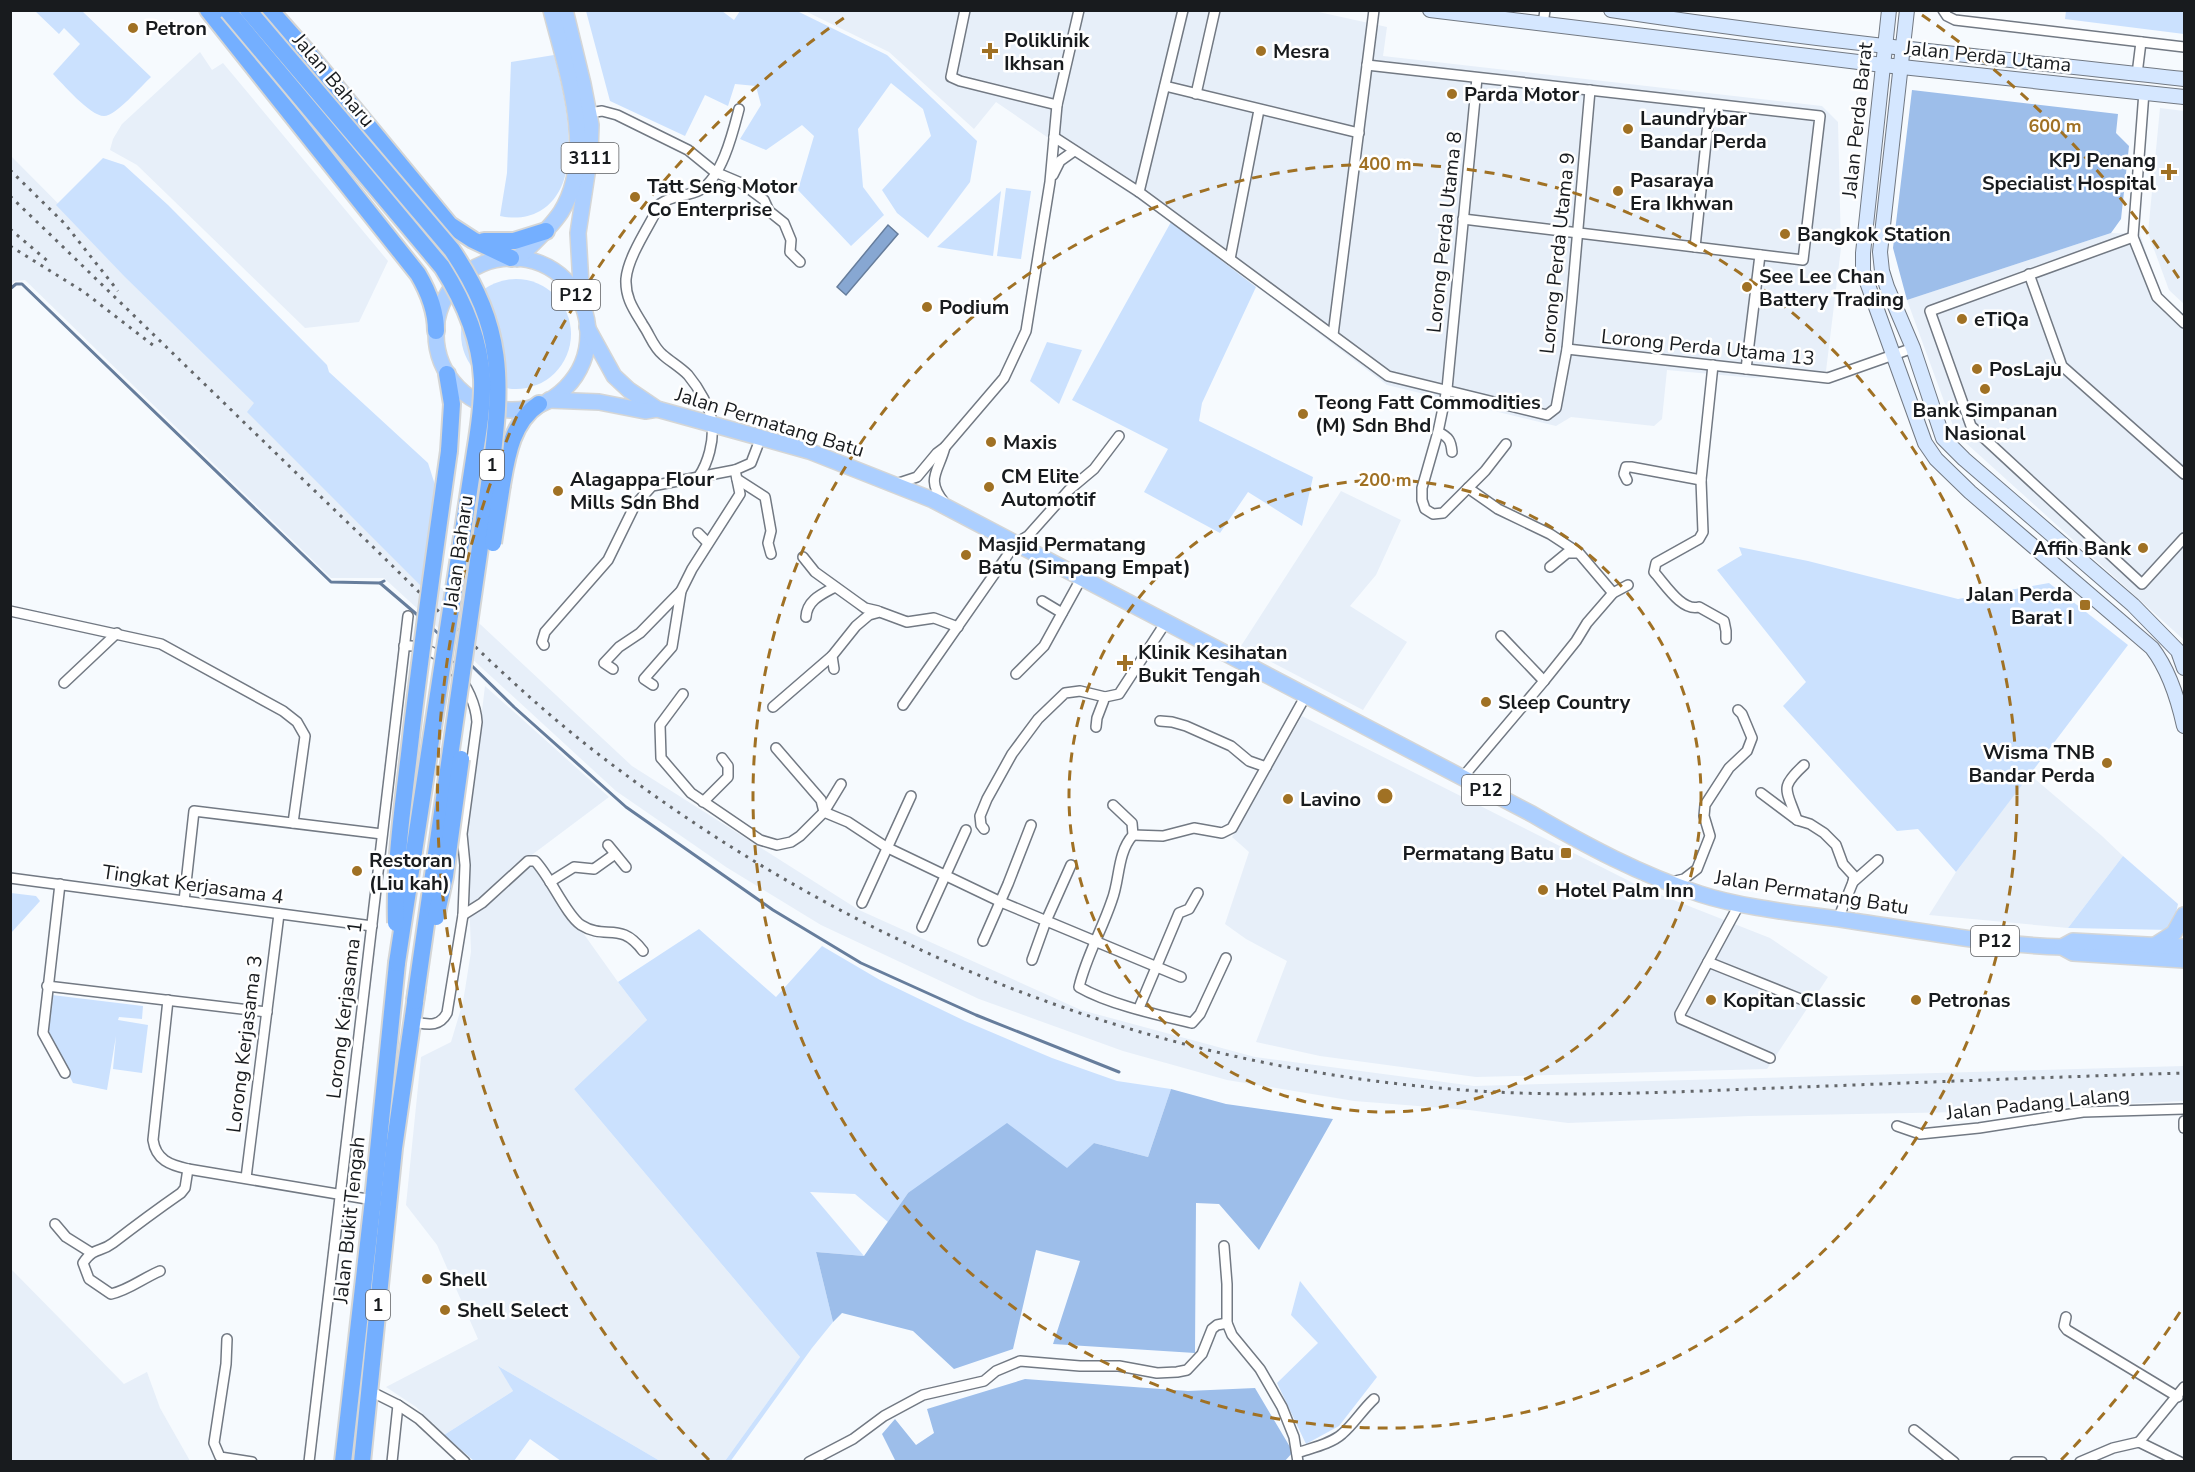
<svg xmlns="http://www.w3.org/2000/svg" width="2195" height="1472" viewBox="0 0 2195 1472" font-family="'Nunito Sans',sans-serif">
<style>
.built{fill:#e7eff9}
.green{fill:#cbe1fe}
.forest{fill:#9dbeea}
.water{fill:#87a7d2;stroke:#667d9c;stroke-width:1.5}
.lines{fill:none;stroke-linecap:round;stroke-linejoin:round}
.stream{stroke:#667d9c;stroke-width:3}
.street-casing{stroke:#727983;stroke-width:12}
.secondary-casing{stroke:#727983;stroke-width:16}
.primary-casing{stroke:#d5d6d6;stroke-width:18}
.highway-casing{stroke:#d5d6d6;stroke-width:20}
.street{stroke:#fff;stroke-width:9}
.secondary{stroke:#d5e7ff;stroke-width:14}
.primary{stroke:#accfff;stroke-width:15}
.highway{stroke:#74afff;stroke-width:16}
.rail{stroke:#64676a;stroke-width:3;stroke-dasharray:3 6;stroke-linecap:butt}
.highway-bridge-casing{stroke:#d5d6d6;stroke-width:20;stroke-linecap:butt}
.highway-bridge{stroke:#74afff;stroke-width:16}
.ring{fill:none;stroke:#a07124;stroke-width:3;stroke-dasharray:10 8}
.poi-dot{fill:#a07124;stroke:#fff;stroke-width:2}
.labels{text-anchor:middle;stroke-width:5;stroke-linejoin:round;paint-order:stroke}
.shield{fill:#fff;stroke:#5d5f62;stroke-width:1.5}
.shield-label{font-size:18px;font-weight:bold;fill:#181b1e}
.poi-label{font-size:20px;font-weight:bold;fill:#181b1e;stroke:#fff;text-anchor:start}
.street-label{font-size:20px;fill:#181b1e;stroke:#fff}
.centre{fill:#a07124;stroke:#fff;stroke-width:3}
.ring-label{font-size:18px;text-anchor:middle;font-weight:bold;fill:#a07124;stroke:#fff;stroke-width:5;stroke-linejoin:round;paint-order:stroke}
</style>
<rect width="100%" height="100%" fill="#f6fafe"/>
<g class="built">
<polygon points="805,11 1314,11 1387,27 1383,56 1822,106 1838,122 1841,248 1826,371 1754,378 1667,370 1662,419 1654,426 1571,417 1556,426 1387,385 1171,222 996,102 974,129 889,52"/>
<polygon points="200,52 212,70 223,63 388,261 359,322 305,328 137,165 110,150 113,139 122,124"/>
<polygon points="2160,108 2184,111 2184,304 2169,290 2148,233"/>
<polygon points="10,155 421,569 632,766 859,910 1081,1010 1255,1057 1474,1086 2184,1066 2184,1101 1964,1112 1749,1116 1568,1123 1469,1110 1354,1101 1227,1080 1123,1051 979,999 821,925 726,867 616,791 384,578 331,578 25,280 15,281 11,285"/>
<polygon points="2111,233 2140,234 2159,292 2184,314 2184,640 1956,434 1907,300"/>
<polygon points="1341,491 1401,520 1376,575 1350,606 1407,642 1363,710 1241,646"/>
<polygon points="485,686 609,797 529,857 618,982 647,1020 574,1089 800,1357 725,1461 660,1461 500,1367 513,1391 444,1435 416,1407 386,1387 478,1339 437,1245 406,1205 421,1057 451,1042 463,1002 471,952 467,837"/>
<polygon points="1302,716 1643,888 1770,938 1828,977 1767,1069 1476,1077 1320,1056 1256,1042 1287,961 1246,939 1225,924 1249,852 1232,837"/>
<polygon points="2029,774 2102,836 2123,856 2068,928 1929,915 1956,872"/>
<polygon points="10,1268 124,1384 147,1372 160,1408 190,1461 11,1461"/>
</g>
<g class="green">
<path d="M35,11h47l69,66c-10,9 -35,39 -47,39 -14,0 -42,-33 -51,-42l27,-30 -16,-16 -5,6z"/>
<polygon points="586,11 722,11 734,20 740,11 797,11 887,55 977,141 970,182 928,238 897,213 882,190 931,136 923,109 891,83 858,129 863,187 884,215 851,246 798,190 814,136 802,125 766,150 740,139 761,105 756,86 735,84 728,106 705,95 685,136 610,101"/>
<polygon points="2066,11 2184,11 2184,34 2065,19"/>
<path d="M554,55c11,41 33,129 -14,156 -12,7 -26,8 -40,5l7,-43 4,-111z"/>
<polygon points="103,158 124,165 168,205 327,365 329,372 428,463 436,488 423,588 247,412 254,403 125,277 56,205"/>
<polygon points="1006,188 1031,191 1021,259 997,256"/>
<polygon points="1001,191 993,256 937,247"/>
<polygon points="1171,222 1256,287 1202,403 1199,421 1313,477 1302,526 1248,492 1220,533 1144,492 1168,449 1072,400"/>
<circle cx="516" cy="334" r="55"/>
<polygon points="1047,342 1082,350 1059,404 1030,381"/>
<polygon points="1739,547 1808,561 1958,599 2049,583 2128,645 1956,872 1918,829 1897,831 1783,706 1806,682 1717,570 1742,555"/>
<polygon points="2123,856 2178,904 2172,930 2068,928"/>
<polygon points="11,893 36,896 40,901 11,933"/>
<polygon points="699,929 776,997 822,946 880,980 965,1021 1052,1058 1117,1081 1171,1089 1148,1157 1094,1143 1068,1168 908,1193 888,1222 855,1194 810,1192 864,1256 816,1252 833,1322 812,1348 730,1462 725,1461 800,1357 574,1089 647,1020 618,982"/>
<polygon points="52,995 143,1006 142,1019 119,1017 118,1020 148,1025 142,1073 113,1069 116,1036 107,1090 73,1083 47,1031"/>
<polygon points="1300,1281 1377,1377 1339,1426 1306,1444 1277,1383 1318,1343 1291,1315"/>
<polygon points="498,1366 660,1461 561,1461 530,1439 514,1461 474,1461 444,1435 513,1391"/>
</g>
<g class="forest">
<polygon points="1912,90 2118,114 2116,133 2129,146 2121,219 2111,233 1907,300 1893,248"/>
<polygon points="1171,1089 1226,1104 1333,1119 1259,1250 1219,1204 1196,1203 1195,1353 1053,1344 1080,1261 1036,1250 1013,1349 954,1369 913,1331 842,1313 833,1322 816,1252 864,1256 908,1193 1007,1123 1067,1168 1094,1143 1148,1157"/>
<polygon points="1025,1379 1188,1391 1255,1388 1293,1452 1284,1462 896,1462 882,1434 895,1419 916,1445 934,1433 927,1409"/>
</g>
<polygon class="water" points="888,225 898,234 846,295 837,287"/>
<g class="lines">
<g class="stream">
<polyline points="10,289 16,284 22,284 331,582 380,583 384,581"/>
<polyline points="380,583 421,618"/>
<polyline points="430,626 441,636"/>
<polyline points="469,663 514,707 626,807 773,910 861,963 976,1015 1119,1072"/>
</g>
<defs>
<g id="street">
<polyline points="965,10 951,77 960,81 1057,105"/>
<polyline points="1943,10 1947,16 1955,20 2184,47"/>
<polyline points="1543,24 1545,10"/>
<polyline points="1367,65 1820,116 1803,260 1463,219"/>
<polyline points="2137,74 2141,42"/>
<polyline points="1477,78 1447,389 1438,432 1422,488 1422,500 1425,509 1433,514 1443,513 1485,471 1506,444"/>
<polyline points="1165,86 1359,133"/>
<polyline points="2144,92 2133,237 2157,297 2184,323"/>
<polyline points="1196,94 1215,10"/>
<polyline points="589,113 602,111 617,115 688,150 715,172 741,183 764,200 769,211 784,223 791,240 790,252 800,262"/>
<polyline points="1054,137 1139,192 1388,376 1547,415 1556,408 1567,349 1572,297 1590,90"/>
<polyline points="1053,175 1060,161 1074,151"/>
<polyline points="1139,192 1183,10"/>
<polyline points="2133,237 1930,311 1971,426 2142,584 2184,538"/>
<polyline points="1695,247 1710,104"/>
<polyline points="1230,259 1259,110"/>
<polyline points="2029,274 2062,366 2184,474"/>
<polyline points="1333,335 1374,10"/>
<polyline points="1567,349 1828,378 1913,348"/>
<path d="M1713,365l-12,115 2,52 -4,7 -43,24 -2,9c11,12 28,40 45,35l25,14 2,10v8"/>
<polyline points="1746,369 1760,255"/>
<path d="M1438,432c11,5 13,9 14,20"/>
<path d="M699,476c9,-13 15,-35 13,-52 -1,-16 -14,-37 -24,-49 -8,-8 -17,-13 -25,-20 -10,-8 -13,-20 -20,-30 -9,-15 -18,-27 -17,-46 2,-23 24,-54 34,-75 14,-10 27,-7 40,-14 22,-12 33,-58 39,-81"/>
<polyline points="737,479 765,497 771,531 768,543 771,554"/>
<polyline points="1627,480 1624,474 1626,467 1631,467 1701,480"/>
<polyline points="896,484 917,477 937,453 945,447 1004,378 1026,331 1050,182 1057,105 1079,10"/>
<polyline points="1468,488 1498,509 1550,534 1579,553 1613,593"/>
<path d="M944,502c-19,-23 -5,-31 1,-55"/>
<polyline points="698,533 708,543"/>
<polyline points="803,557 815,572 858,603 865,608 878,611"/>
<polyline points="1550,567 1567,553 1576,553"/>
<polyline points="1042,601 1062,613"/>
<polyline points="10,611 161,644 283,711 297,722 305,736 293,823"/>
<path d="M806,617c1,-17 16,-23 29,-30"/>
<polyline points="1501,636 1544,681"/>
<polyline points="544,645 542,642 545,632 608,560 635,505 652,486 735,470 751,463 761,437"/>
<path d="M404,646c38,-3 71,42 73,76l-15,112 3,31 -2,50 -16,98c-8,15 -20,11 -35,9"/>
<polyline points="613,669 604,663 619,647 640,633 681,591"/>
<polyline points="834,669 832,656 856,626 869,615 880,612 907,622 934,618 958,627"/>
<polyline points="1016,674 1044,646 1082,577"/>
<polyline points="64,683 117,633"/>
<polyline points="653,685 644,679 672,647 681,591 692,569 740,494 735,470"/>
<polyline points="683,694 660,725 661,758 691,793 760,840 777,845 791,842 800,836 824,812 841,784"/>
<polyline points="903,705 1016,543 1028,536 1069,490 1094,469 1119,436"/>
<polyline points="773,707 832,656"/>
<polyline points="1160,721 1172,722 1186,726 1231,746 1249,761 1266,767"/>
<polyline points="1096,727 1097,718 1105,697 1119,694 1166,622"/>
<polyline points="776,748 821,800 824,812"/>
<polyline points="1462,778 1544,681 1576,641 1587,623 1613,593 1628,585"/>
<polyline points="1761,793 1797,820 1810,824 1824,833 1836,845 1843,864 1854,876 1853,882 1838,919"/>
<polyline points="703,802 728,777 728,766 722,758"/>
<path d="M1113,805l19,18 1,12c-16,18 -13,44 -21,65 -10,30 -26,57 -33,87 29,17 79,28 113,36l8,-9 26,-56"/>
<polyline points="824,812 848,822 886,847 1001,902 1181,977"/>
<path d="M1797,820c-10,-31 -19,-31 7,-55"/>
<polyline points="984,829 981,825 980,816 987,799 1012,754 1038,719 1065,693 1080,691 1105,697"/>
<polyline points="1133,835 1163,836 1194,828 1222,833 1232,828 1305,697"/>
<polyline points="608,845 626,867"/>
<polyline points="10,878 372,926"/>
<polyline points="550,882 574,867 594,869 615,854"/>
<polyline points="1671,882 1684,879 1697,869 1710,836 1704,816 1705,805 1729,768 1747,751 1752,738 1742,714 1738,710"/>
<polyline points="1853,882 1878,860"/>
<polyline points="60,884 43,1033 65,1073"/>
<polyline points="184,901 194,811 382,834"/>
<polyline points="862,903 911,796"/>
<polyline points="1740,903 1708,962 1803,1000"/>
<path d="M463,915l19,-12 46,-42h7c15,15 31,54 46,64 25,16 39,-5 62,26"/>
<polyline points="922,927 966,830"/>
<polyline points="983,941 1008,884 1031,825"/>
<polyline points="1032,960 1046,921 1071,865"/>
<polyline points="1708,962 1680,1014 1681,1019 1770,1058"/>
<polyline points="47,986 267,1012"/>
<path d="M168,1000l-15,140c3,20 17,25 35,29l185,31"/>
<polyline points="1139,1008 1179,913 1189,909 1198,893"/>
<polyline points="2184,1121 2184,1128"/>
<polyline points="1897,1126 1920,1134 1979,1128 2083,1112 2184,1109"/>
<polyline points="246,1178 279,914"/>
<polyline points="55,1224 66,1237 90,1252"/>
<polyline points="1224,1246 1227,1284 1227,1323 1232,1335 1260,1369 1282,1407 1294,1437 1298,1462"/>
<path d="M160,1271c-17,7 -31,19 -49,23l-22,-15 -6,-16c12,-17 17,-10 30,-20 22,-17 45,-34 68,-50l4,-5 3,-19"/>
<polyline points="2066,1317 2064,1326 2067,1330 2178,1397"/>
<polyline points="227,1339 226,1364 214,1443 220,1457 252,1462"/>
<polyline points="370,1391 398,1405 419,1419 465,1462"/>
<polyline points="1914,1430 1954,1462"/>
<polyline points="2139,1442 2184,1387"/>
<path d="M1297,1453c14,-5 34,-9 45,-19 12,-10 20,-24 32,-35"/>
<polyline points="309,1462 408,616"/>
<polyline points="392,1462 398,1405"/>
<polyline points="809,1462 853,1439 884,1416 923,1395 984,1381 996,1371 1020,1361 1080,1366 1119,1366 1157,1373 1177,1372 1187,1370 1202,1354 1212,1329 1217,1325 1227,1323"/>
<polyline points="2015,1462 2042,1462"/>
<polyline points="2080,1462 2113,1448 2139,1442 2180,1462"/>
</g>
<g id="secondary">
<polyline points="1430,10 1883,65 2184,97"/>
<path d="M1611,10c191,29 382,48 573,69"/>
<path d="M1889,10l-26,243v18l62,172 11,16 34,33 182,156c17,22 26,51 32,78"/>
<polyline points="1907,10 1880,252 1882,271 1887,287 1913,348 1943,438 1964,459 2133,605 2178,651 2184,668"/>
</g>
<g id="primary">
<polyline points="565,10 583,84 591,125 590,154 578,233 582,303"/>
<circle cx="512" cy="334" r="76"/>
<path d="M517,259c15,-15 32,-29 44,-47 36,-58 5,-142 -10,-202"/>
<path d="M587,327l27,49 15,14 28,19 152,42 124,49 599,314c53,31 109,61 168,80 46,15 106,20 153,27 69,10 139,24 209,26l11,6 111,7"/>
<polyline points="549,400 599,402 645,411 657,409"/>
<polyline points="2155,945 2174,933 2184,915"/>
<polyline points="2062,947 2073,941 2184,947"/>
</g>
<g id="highway">
<path d="M208,10l210,264c10,17 18,38 18,57"/>
<polyline points="270,10 309,54 450,225 473,240 511,258"/>
<polyline points="484,241 514,241 546,231"/>
<polyline points="447,374 452,404 449,451"/>
<path d="M502,485c5,-29 10,-63 37,-81"/>
<polyline points="343,1462 373,1200 397,963"/>
<polyline points="362,1462 394,1148 417,989"/>
</g>
</defs>
<use href="#street" class="street-casing"/>
<use href="#secondary" class="secondary-casing"/>
<use href="#primary" class="primary-casing"/>
<use href="#highway" class="highway-casing"/>
<use href="#street" class="street"/>
<use href="#secondary" class="secondary"/>
<use href="#primary" class="primary"/>
<use href="#highway" class="highway"/>
<g class="rail">
<polyline points="10,170 65,224 118,291"/>
<path d="M10,196c120,115 238,231 358,346 77,75 152,153 238,218 251,191 542,307 858,330 103,8 207,2 311,-2 136,-5 273,-11 409,-15"/>
<polyline points="10,229 50,263"/>
<polyline points="10,246 84,292 154,346"/>
</g>
<defs>
<g id="highway-bridge">
<path d="M248,10l204,240c53,79 50,130 39,220l-76,531"/>
<path d="M228,11l214,256c21,33 38,72 40,112 1,24 -3,49 -7,73l-78,511"/>
<polyline points="493,543 502,485"/>
<polyline points="436,917 445,876 461,759"/>
<path d="M396,923c-2,-65 9,-130 16,-195 11,-93 24,-185 37,-277"/>
</g>
</defs>
<use href="#highway-bridge" class="highway-bridge-casing"/>
<use href="#highway-bridge" class="highway-bridge"/>
</g>
<g class="ring">
<circle cx="1385" cy="796" r="316"/>
<circle cx="1385" cy="796" r="632"/>
<path d="M2180 1312A948 948 0 0 1 2061 1460M709 1460A948 948 0 0 1 848 15M1922 15A948 948 0 0 1 2180 280"/>
</g>
<g class="poi-dot">
<circle cx="133" cy="28" r="6"/>
<path d="M987 42h6v6h6v6h-6v6h-6v-6h-6v-6h6z"/>
<circle cx="1261" cy="51" r="6"/>
<circle cx="1452" cy="94" r="6"/>
<circle cx="1628" cy="129" r="6"/>
<path d="M2166 163h6v6h6v6h-6v6h-6v-6h-6v-6h6z"/>
<circle cx="1618" cy="191" r="6"/>
<circle cx="635" cy="197" r="6"/>
<circle cx="1785" cy="234" r="6"/>
<circle cx="1747" cy="287" r="6"/>
<circle cx="927" cy="307" r="6"/>
<circle cx="1962" cy="319" r="6"/>
<circle cx="1977" cy="369" r="6"/>
<circle cx="1985" cy="389" r="6"/>
<circle cx="1303" cy="414" r="6"/>
<circle cx="991" cy="442" r="6"/>
<circle cx="989" cy="487" r="6"/>
<circle cx="558" cy="491" r="6"/>
<circle cx="2143" cy="548" r="6"/>
<circle cx="966" cy="555" r="6"/>
<rect x="2079" y="599" width="12" height="12" rx="3"/>
<path d="M1122 654h6v6h6v6h-6v6h-6v-6h-6v-6h6z"/>
<circle cx="1486" cy="702" r="6"/>
<circle cx="2107" cy="763" r="6"/>
<circle cx="1288" cy="799" r="6"/>
<rect x="1560" y="847" width="12" height="12" rx="3"/>
<circle cx="357" cy="871" r="6"/>
<circle cx="1543" cy="890" r="6"/>
<circle cx="1711" cy="1000" r="6"/>
<circle cx="1916" cy="1000" r="6"/>
<circle cx="427" cy="1279" r="6"/>
<circle cx="445" cy="1310" r="6"/>
</g>
<g class="labels">
<g class="shield">
<rect x="561.5" y="143" width="57" height="30" rx="4.5"/>
<rect x="552" y="280" width="48" height="30" rx="4.5"/>
<rect x="480" y="450" width="24" height="30" rx="4.5"/>
<rect x="1462" y="775" width="48" height="30" rx="4.5"/>
<rect x="1971" y="926" width="48" height="30" rx="4.5"/>
<rect x="366" y="1290" width="24" height="30" rx="4.5"/>
</g>
<g class="shield-label">
<text x="590" y="164">3111</text>
<text x="576" y="301">P12</text>
<text x="492" y="471">1</text>
<text x="1486" y="796">P12</text>
<text x="1995" y="947">P12</text>
<text x="378" y="1311">1</text>
</g>
<g class="poi-label">
<text x="145" y="35">Petron</text>
<text x="1004" y="47">Poliklinik<tspan x="1004" dy="23">Ikhsan</tspan></text>
<text x="1273" y="58">Mesra</text>
<text x="1464" y="101">Parda Motor</text>
<text x="1640" y="125">Laundrybar<tspan x="1640" dy="23">Bandar Perda</tspan></text>
<text x="2156" y="167" text-anchor="end">KPJ Penang<tspan x="2156" dy="23">Specialist Hospital</tspan></text>
<text x="1630" y="187">Pasaraya<tspan x="1630" dy="23">Era Ikhwan</tspan></text>
<text x="647" y="193">Tatt Seng Motor<tspan x="647" dy="23">Co Enterprise</tspan></text>
<text x="1797" y="241">Bangkok Station</text>
<text x="1759" y="283">See Lee Chan<tspan x="1759" dy="23">Battery Trading</tspan></text>
<text x="939" y="314">Podium</text>
<text x="1974" y="326">eTiQa</text>
<text x="1989" y="376">PosLaju</text>
<text x="1315" y="409">Teong Fatt Commodities<tspan x="1315" dy="23">(M) Sdn Bhd</tspan></text>
<text x="1985" y="417" text-anchor="middle">Bank Simpanan<tspan x="1985" dy="23">Nasional</tspan></text>
<text x="1003" y="449">Maxis</text>
<text x="1001" y="483">CM Elite<tspan x="1001" dy="23">Automotif</tspan></text>
<text x="570" y="486">Alagappa Flour<tspan x="570" dy="23">Mills Sdn Bhd</tspan></text>
<text x="978" y="551">Masjid Permatang<tspan x="978" dy="23">Batu (Simpang Empat)</tspan></text>
<text x="2131" y="555" text-anchor="end">Affin Bank</text>
<text x="2073" y="601" text-anchor="end">Jalan Perda<tspan x="2073" dy="23">Barat I</tspan></text>
<text x="1138" y="659">Klinik Kesihatan<tspan x="1138" dy="23">Bukit Tengah</tspan></text>
<text x="1498" y="709">Sleep Country</text>
<text x="2095" y="759" text-anchor="end">Wisma TNB<tspan x="2095" dy="23">Bandar Perda</tspan></text>
<text x="1300" y="806">Lavino</text>
<text x="1554" y="860" text-anchor="end">Permatang Batu</text>
<text x="369" y="867">Restoran<tspan x="369" dy="23">(Liu kah)</tspan></text>
<text x="1555" y="897">Hotel Palm Inn</text>
<text x="1723" y="1007">Kopitan Classic</text>
<text x="1928" y="1007">Petronas</text>
<text x="439" y="1286">Shell</text>
<text x="457" y="1317">Shell Select</text>
</g>
<g class="street-label">
<text transform="translate(1988 56) rotate(6)" y="7">Jalan Perda Utama</text>
<text transform="translate(334 80) rotate(50)" y="7">Jalan Baharu</text>
<text transform="translate(1857 120) rotate(-84)" y="7">Jalan Perda Barat</text>
<text transform="translate(1444 232) rotate(-84)" y="7">Lorong Perda Utama 8</text>
<text transform="translate(1557 253) rotate(-84)" y="7">Lorong Perda Utama 9</text>
<text transform="translate(1708 347) rotate(6)" y="7">Lorong Perda Utama 13</text>
<text transform="translate(770 422) rotate(17)" y="7">Jalan Permatang Batu</text>
<text transform="translate(458 552) rotate(-82)" y="7">Jalan Baharu</text>
<text transform="translate(193 884) rotate(8)" y="7">Tingkat Kerjasama 4</text>
<text transform="translate(1812 892) rotate(9)" y="7">Jalan Permatang Batu</text>
<text transform="translate(344 1010) rotate(-83)" y="7">Lorong Kerjasama 1</text>
<text transform="translate(244 1044) rotate(-83)" y="7">Lorong Kerjasama 3</text>
<text transform="translate(2038 1103) rotate(-6)" y="7">Jalan Padang Lalang</text>
<text transform="translate(349 1220) rotate(-84)" y="7">Jalan Bukit Tengah</text>
</g>
</g>
<circle cx="1385" cy="796" r="9" class="centre"/>
<g class="ring-label">
<text x="2055" y="132">600 m</text>
<text x="1385" y="170">400 m</text>
<text x="1385" y="486">200 m</text>
</g>
<rect width="2195" height="1472" fill="none" stroke="#181b1e" stroke-width="24"/>
</svg>
